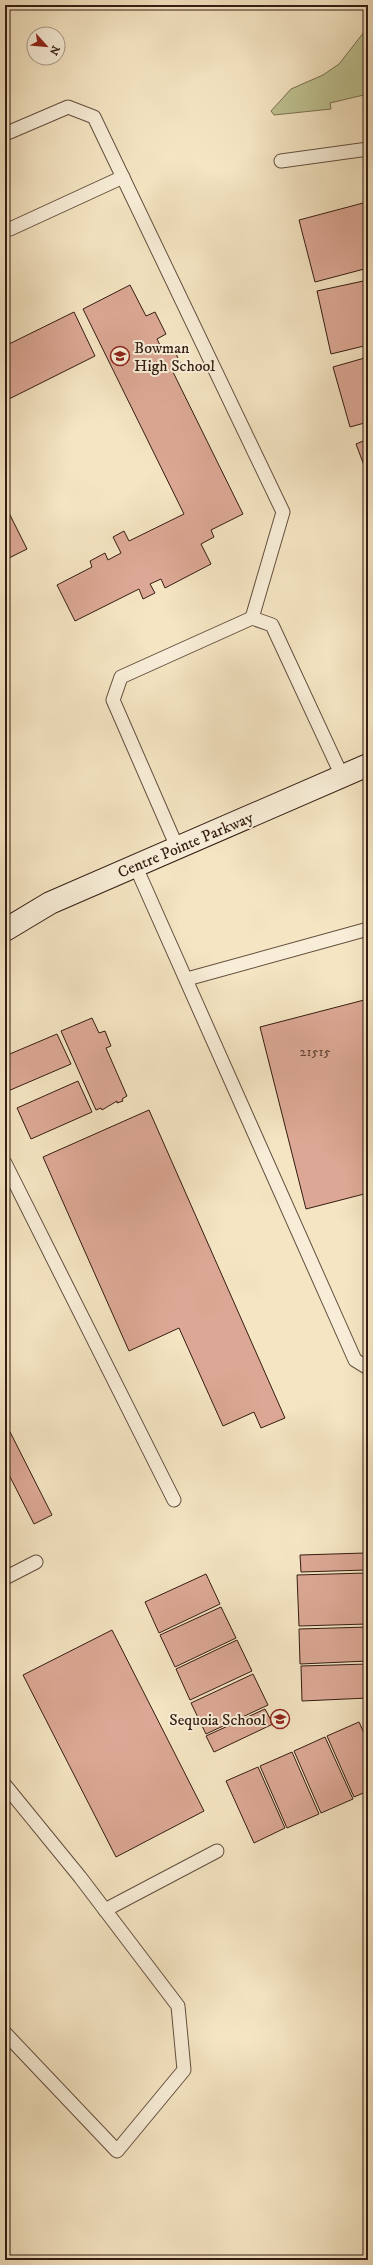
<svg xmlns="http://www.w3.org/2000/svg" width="373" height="2265" viewBox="0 0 373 2265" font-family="'IM FELL DW Pica',serif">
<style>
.green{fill:#bfc392;stroke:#7a7052}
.building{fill:#dca895;stroke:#341c12}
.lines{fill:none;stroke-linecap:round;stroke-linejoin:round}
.lane-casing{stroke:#644e3e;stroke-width:15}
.secondary-casing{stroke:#341c12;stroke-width:24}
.lane{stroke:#f8eed8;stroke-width:13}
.secondary{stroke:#f8eed8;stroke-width:22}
.labels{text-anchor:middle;stroke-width:4;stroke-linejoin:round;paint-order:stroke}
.number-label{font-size:14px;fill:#5e3f33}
.poi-label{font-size:16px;fill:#341c12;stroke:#f8eed8;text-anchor:start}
.street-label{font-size:16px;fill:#341c12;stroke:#f8eed8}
</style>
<rect width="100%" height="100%" fill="#f5e5c3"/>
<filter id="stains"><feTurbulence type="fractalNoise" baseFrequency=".005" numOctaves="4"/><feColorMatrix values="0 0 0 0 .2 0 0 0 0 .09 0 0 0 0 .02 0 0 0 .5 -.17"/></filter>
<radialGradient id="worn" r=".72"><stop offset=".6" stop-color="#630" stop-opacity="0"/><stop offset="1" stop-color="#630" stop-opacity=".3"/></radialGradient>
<polygon class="green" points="368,27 368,94 330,103 331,109 274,115 271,111 291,89 323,75 339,64"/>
<g class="building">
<polygon points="367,202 368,268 315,282 299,220"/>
<polygon points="368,280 368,345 331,354 317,291"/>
<polygon points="130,285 146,316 155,312 166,334 157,339 165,355 174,350 181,364 171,368 243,514 211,530 214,537 201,544 211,564 165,588 161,579 150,584 155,593 143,599 139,589 75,621 57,585 92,567 90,561 105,553 108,560 121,553 113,537 124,531 129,541 184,514 83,309"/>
<polygon points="74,312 95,356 5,401 5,346"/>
<polygon points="368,357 368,422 350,427 333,367"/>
<polygon points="368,439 368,476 356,444"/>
<polygon points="5,505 27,549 5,560"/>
<polygon points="368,999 368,1193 306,1209 260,1027"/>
<polygon points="92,1018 99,1033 105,1031 111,1046 106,1048 127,1096 122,1099 123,1101 117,1103 117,1101 102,1110 101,1108 96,1110 61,1031"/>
<polygon points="57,1034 71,1064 8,1091 5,1084 5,1056"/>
<polygon points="78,1081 92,1112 31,1139 17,1108"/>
<polygon points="149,1110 285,1418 261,1428 254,1412 223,1426 179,1328 129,1351 43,1157"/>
<polygon points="5,1422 52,1515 34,1524 5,1467"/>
<polygon points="365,1553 366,1570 301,1572 300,1555"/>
<polygon points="366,1573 367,1624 299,1626 297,1575"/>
<polygon points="206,1574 220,1604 159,1633 145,1602"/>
<polygon points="221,1607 236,1638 175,1667 160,1635"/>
<polygon points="368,1627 368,1661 300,1664 299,1629"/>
<polygon points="112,1630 204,1811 116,1857 23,1675"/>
<polygon points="237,1640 252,1671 190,1700 176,1669"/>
<polygon points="368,1664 368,1698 302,1701 301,1666"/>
<polygon points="253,1674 268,1705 206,1734 191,1703"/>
<polygon points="265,1709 273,1724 214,1752 206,1736"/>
<polygon points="359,1722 368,1742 368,1791 354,1797 327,1736"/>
<polygon points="325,1737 353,1799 321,1813 294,1751"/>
<polygon points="292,1752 319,1814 287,1828 260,1766"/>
<polygon points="258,1767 285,1828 254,1843 226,1781"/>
</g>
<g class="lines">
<defs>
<g id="lane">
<polyline points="5,134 68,107 94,117 283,512 252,618"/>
<polyline points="281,161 368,149"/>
<polyline points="5,226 10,229 123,177"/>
<polyline points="177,847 113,700 121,677 252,618 272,625 342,776"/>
<polyline points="135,865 355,1360 368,1368"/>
<polyline points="187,979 368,929"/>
<polyline points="5,1163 174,1500"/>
<polyline points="5,1578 36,1562"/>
<polyline points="5,1785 80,1877 178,2006 184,2070 117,2151 5,2033"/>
<polyline points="105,1910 217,1851"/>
</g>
<polyline id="secondary" points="5,930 50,903 368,765"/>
</defs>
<use href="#lane" class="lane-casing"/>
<use href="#secondary" class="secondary-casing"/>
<use href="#lane" class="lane"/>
<use href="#secondary" class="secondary"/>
</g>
<defs>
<symbol id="school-ring" viewBox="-11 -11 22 22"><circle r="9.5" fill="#f8eed8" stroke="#8f2418" stroke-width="1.5"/><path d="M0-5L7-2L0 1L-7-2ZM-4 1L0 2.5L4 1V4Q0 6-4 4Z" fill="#8f2418"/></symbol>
</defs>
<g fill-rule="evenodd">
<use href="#school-ring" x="109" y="345" width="22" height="22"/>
<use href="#school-ring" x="269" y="1708" width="22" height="22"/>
</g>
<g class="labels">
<g class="number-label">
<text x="315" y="1056">21515</text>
</g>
<g class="poi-label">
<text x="134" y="353">Bowman<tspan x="134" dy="18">High School</tspan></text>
<text x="266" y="1725" text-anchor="end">Sequoia School</text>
</g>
<g class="street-label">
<text transform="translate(185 844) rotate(-23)" y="6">Centre Pointe Parkway</text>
</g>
</g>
<rect width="373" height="2265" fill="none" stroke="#f5e5c3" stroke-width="20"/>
<rect x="6" y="6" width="361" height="2253" fill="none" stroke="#341c12" stroke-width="2"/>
<rect x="10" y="10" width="353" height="2245" fill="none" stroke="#341c12"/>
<g transform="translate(46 46) rotate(117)"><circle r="19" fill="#f8eed8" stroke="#aa9a89"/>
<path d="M0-3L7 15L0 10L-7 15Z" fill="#8f2418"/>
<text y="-6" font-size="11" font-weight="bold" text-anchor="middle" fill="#341c12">N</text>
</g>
<rect width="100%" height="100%" filter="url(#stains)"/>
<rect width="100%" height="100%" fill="url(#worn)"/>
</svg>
